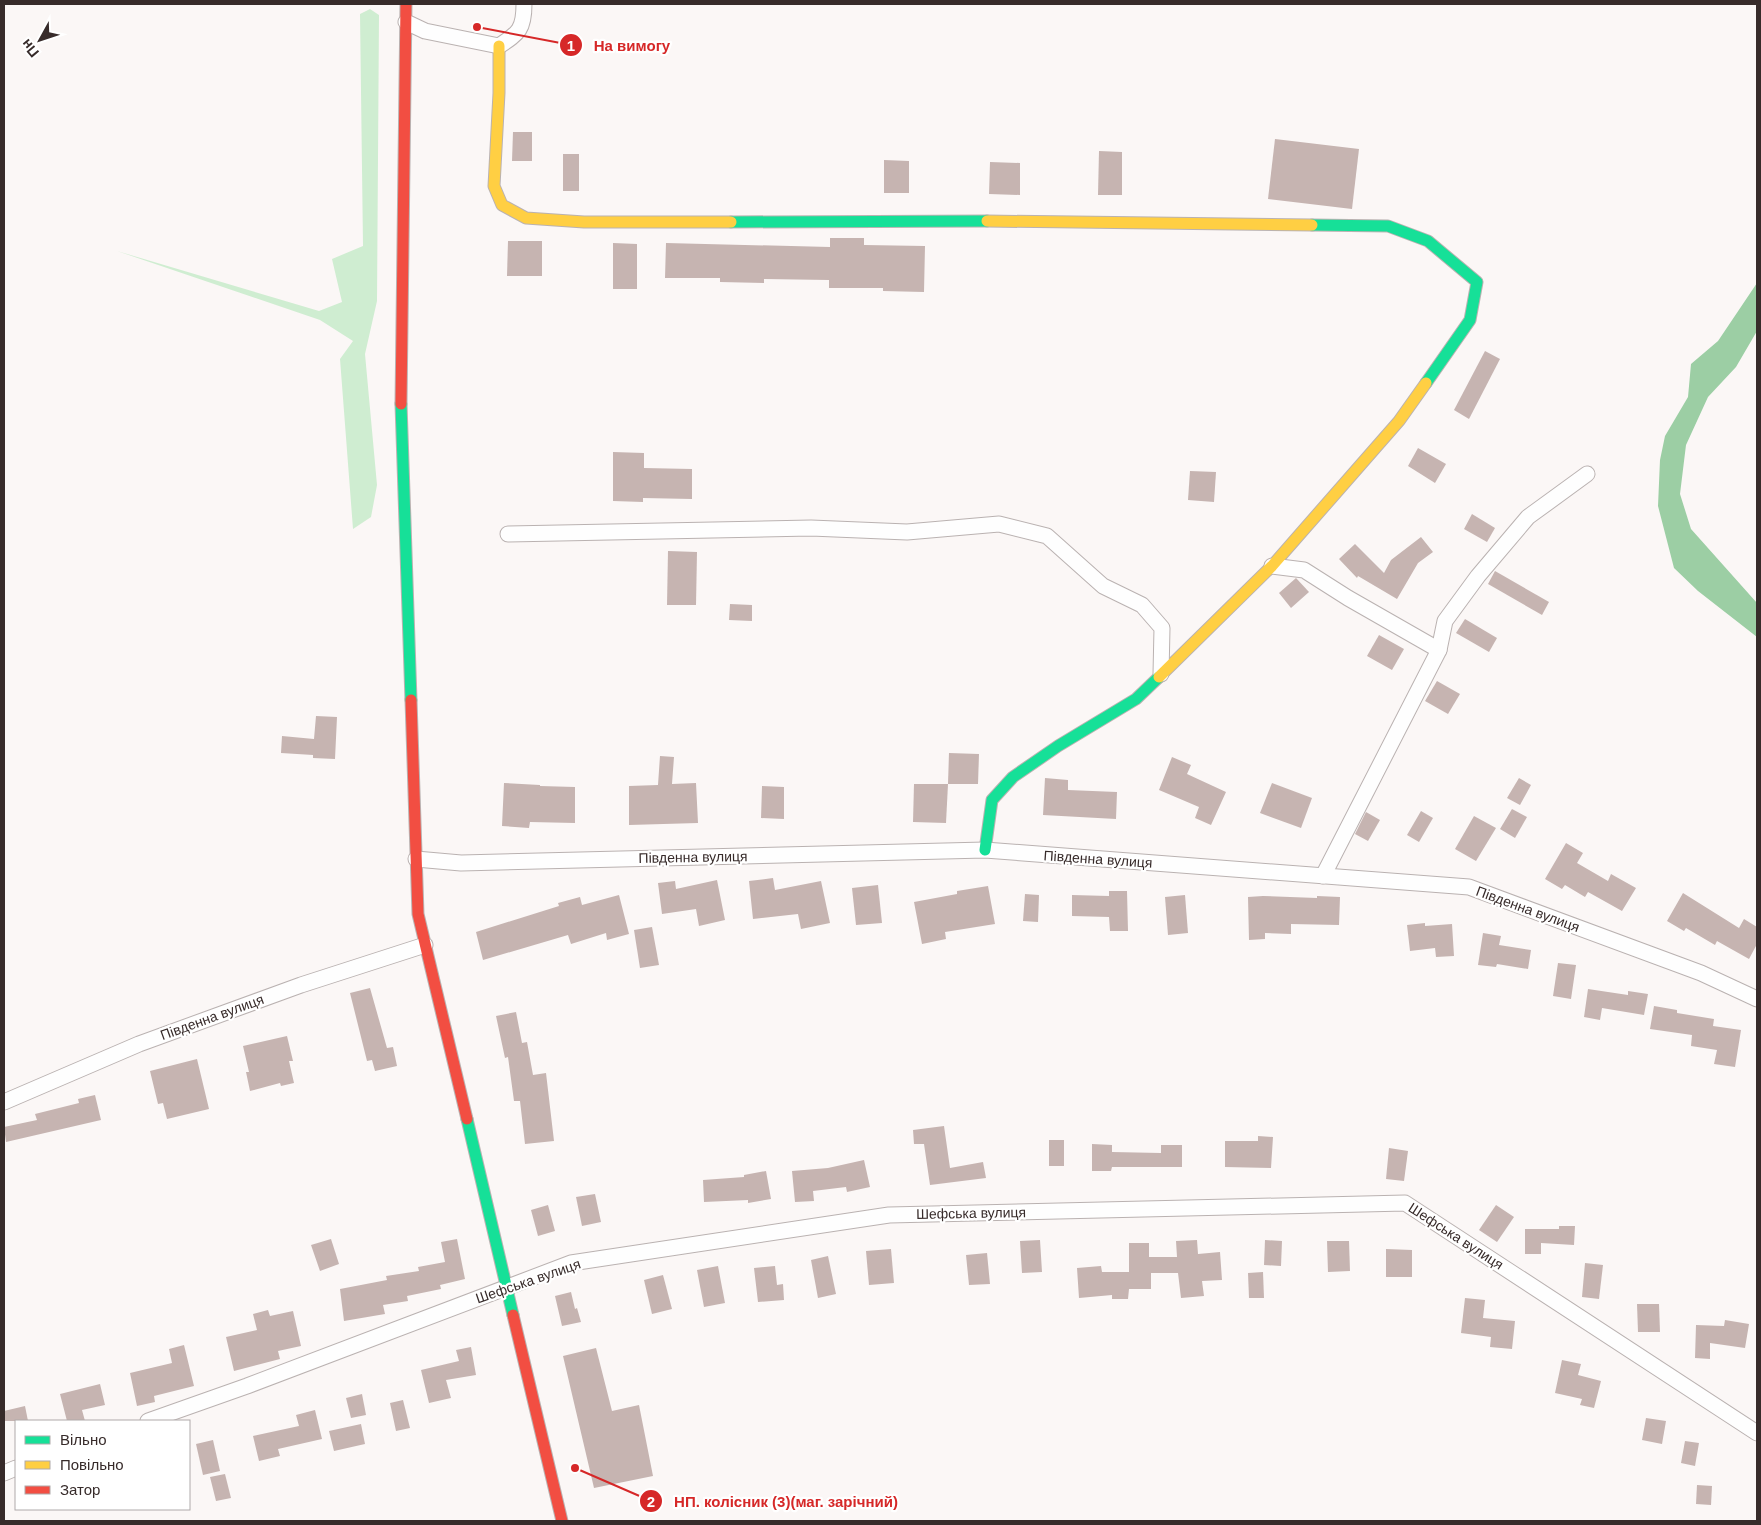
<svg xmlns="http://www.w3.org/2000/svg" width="1761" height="1525" viewBox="0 0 1761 1525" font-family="Helvetica,sans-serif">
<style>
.green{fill:#cfedd1}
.water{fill:#9ccea4}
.building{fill:#c6b4b1}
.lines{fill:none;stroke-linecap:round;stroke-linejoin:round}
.street-casing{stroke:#bab2b1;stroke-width:17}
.fast-casing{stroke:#bab2b1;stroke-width:13}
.slow-casing{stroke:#bab2b1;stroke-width:13}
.jam-casing{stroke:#bab2b1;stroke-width:13}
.street{stroke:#fefefe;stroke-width:15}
.fast{stroke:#16e098;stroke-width:11}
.slow{stroke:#ffcf43;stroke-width:11}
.jam{stroke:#f24e42;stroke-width:11}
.labels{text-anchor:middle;stroke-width:4.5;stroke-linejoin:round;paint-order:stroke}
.street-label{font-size:14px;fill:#372b2a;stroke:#fff}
.leader{fill:none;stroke:#d62828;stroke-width:2}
.callout-dot{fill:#d62828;stroke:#fff;stroke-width:2}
.mark-label{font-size:15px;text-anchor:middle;font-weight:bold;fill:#fff}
.callout-label{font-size:15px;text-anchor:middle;font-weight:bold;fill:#d62828;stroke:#fff;stroke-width:4.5;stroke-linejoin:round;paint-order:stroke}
</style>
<rect width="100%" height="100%" fill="#fbf7f6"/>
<polygon class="green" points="370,9 379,15 377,301 365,354 377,485 371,517 353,529 340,359 353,341 320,320 117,251 319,311 342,302 332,259 363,246 360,14"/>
<polygon class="water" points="1757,283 1757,331 1736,367 1708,397 1686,445 1680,494 1691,529 1757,603 1757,637 1698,591 1674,568 1658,506 1660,460 1665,436 1688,397 1691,364 1718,341"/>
<g class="building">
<polygon points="513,132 532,132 532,161 512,161"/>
<polygon points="1275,139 1359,149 1352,209 1268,199"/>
<polygon points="1099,151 1122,152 1122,195 1098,195"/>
<rect x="563" y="154" width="16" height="37"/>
<polygon points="884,160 909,161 909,193 884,193"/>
<polygon points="990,162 1020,163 1020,195 989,194"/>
<polygon points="830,238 864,238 864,245 925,246 924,292 883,291 883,288 829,288 829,280 764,279 764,283 720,282 720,278 665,278 666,243 830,247"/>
<polygon points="508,241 542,241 542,276 507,276"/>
<polygon points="613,243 637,244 637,289 613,289"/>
<polygon points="1485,351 1500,359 1469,419 1454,410"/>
<polygon points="1418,448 1446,464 1435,483 1408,466"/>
<polygon points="613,452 644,453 644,468 692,469 692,499 643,498 643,502 613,501"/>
<polygon points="1190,471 1216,472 1214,502 1188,500"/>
<polygon points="1472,514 1495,528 1487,542 1464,529"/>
<polygon points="1421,537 1433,552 1418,563 1397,599 1358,576 1357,578 1339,559 1355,544 1384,573 1391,560"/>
<polygon points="668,551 697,552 696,605 667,605"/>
<polygon points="1495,571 1549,602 1542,615 1488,584"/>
<polygon points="1296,578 1309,592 1291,608 1279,593"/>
<polygon points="730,604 752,605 752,621 729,620"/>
<polygon points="1465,619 1497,638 1489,652 1456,633"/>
<polygon points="1379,635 1404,649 1392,670 1367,656"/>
<polygon points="1437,681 1460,694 1448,714 1425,701"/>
<polygon points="316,716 337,717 335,759 313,758 313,755 281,753 282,736 314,739"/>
<polygon points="949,753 979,754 978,784 948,784"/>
<polygon points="660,756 674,757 672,784 696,783 698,823 629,825 629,786 658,785"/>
<polygon points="1172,757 1191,765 1187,774 1226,792 1211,825 1195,818 1199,807 1159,790"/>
<polygon points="1045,778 1068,780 1068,790 1117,792 1116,819 1043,815"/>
<polygon points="1519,778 1531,785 1520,805 1507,798"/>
<polygon points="504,783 540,785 540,786 575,787 575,823 530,822 529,828 502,826"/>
<polygon points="1272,783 1312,798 1301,828 1260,813"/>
<polygon points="914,784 948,784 946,823 913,822"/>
<polygon points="762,786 784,787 784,819 761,818"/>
<polygon points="1512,809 1527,817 1515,838 1500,829"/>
<polygon points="1421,811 1433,818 1419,842 1407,835"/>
<polygon points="1366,812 1380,820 1368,841 1355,834"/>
<polygon points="1474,816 1496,828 1476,861 1455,849"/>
<polygon points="1566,843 1583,853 1577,863 1608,881 1611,874 1636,888 1622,911 1588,892 1585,897 1565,885 1562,889 1545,879"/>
<polygon points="773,878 775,890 821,881 830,923 801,929 798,914 753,919 749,881"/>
<polygon points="717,880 725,920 699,926 696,909 662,914 658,883 675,881 676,889"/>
<polygon points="878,885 882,923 856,925 852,888"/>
<polygon points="988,886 995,924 945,932 946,939 922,944 914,902 957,894 957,891"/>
<polygon points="1109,891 1127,891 1128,931 1110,931 1109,917 1072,916 1072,895 1109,896"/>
<polygon points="1683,893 1739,928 1744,919 1757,927 1757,944 1749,959 1717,941 1715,945 1686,928 1684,931 1667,921"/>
<polygon points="1025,894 1039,895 1038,922 1023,921"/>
<polygon points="619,895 629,934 607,940 606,933 571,944 568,935 483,960 476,932 559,906 558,903 580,897 582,905"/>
<polygon points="1185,895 1188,933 1168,935 1165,897"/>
<polygon points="1263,896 1317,898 1317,896 1340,897 1339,925 1291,924 1291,934 1265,933 1265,939 1249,940 1248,897"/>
<polygon points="1425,923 1425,926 1452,924 1454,956 1436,957 1435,948 1410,951 1407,925"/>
<polygon points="652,927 659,965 640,968 634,930"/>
<polygon points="1483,933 1501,936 1499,945 1531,950 1528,969 1497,964 1496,967 1478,965"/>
<polygon points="1558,963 1576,965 1571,999 1553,996"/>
<polygon points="370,988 387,1048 393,1047 397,1066 375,1071 372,1060 367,1061 350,993"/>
<polygon points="1588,989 1628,995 1628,991 1648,994 1644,1015 1602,1008 1600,1020 1584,1017"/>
<polygon points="1654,1006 1677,1010 1677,1013 1714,1019 1713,1026 1741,1030 1735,1067 1714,1064 1717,1050 1691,1046 1692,1035 1650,1029"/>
<polygon points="516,1012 522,1043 527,1042 533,1075 546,1073 554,1141 525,1144 520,1101 514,1101 508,1057 505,1058 496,1016"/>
<polygon points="287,1036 293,1061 289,1061 294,1083 281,1086 280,1083 250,1091 246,1072 249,1072 243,1046"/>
<polygon points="197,1059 209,1109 167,1119 163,1103 158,1104 150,1071"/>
<polygon points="95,1095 101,1120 6,1142 4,1127 37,1120 35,1114 79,1103 78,1099"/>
<polygon points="944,1126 950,1168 983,1162 986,1178 930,1185 924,1144 914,1144 913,1130"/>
<polygon points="1258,1136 1273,1137 1271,1168 1225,1167 1225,1141 1258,1141"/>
<rect x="1049" y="1140" width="15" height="26"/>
<polygon points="1092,1144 1112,1145 1112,1152 1161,1153 1161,1145 1182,1145 1182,1167 1112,1167 1111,1171 1092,1171"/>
<polygon points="1389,1148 1408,1151 1404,1181 1386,1179"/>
<polygon points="864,1160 870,1187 847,1192 846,1187 813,1191 814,1201 795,1202 792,1171 828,1168"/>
<polygon points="766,1171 771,1199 748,1203 748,1200 704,1202 703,1180 744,1177 744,1175"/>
<polygon points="595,1194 601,1222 582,1226 576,1197"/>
<polygon points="548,1205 555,1231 538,1236 531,1210"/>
<polygon points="1496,1205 1514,1217 1497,1242 1479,1230"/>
<polygon points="1559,1226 1575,1226 1574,1245 1541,1243 1541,1254 1525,1254 1525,1229 1559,1229"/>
<polygon points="331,1239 339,1264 320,1271 311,1245"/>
<polygon points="457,1239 465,1279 440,1285 441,1289 407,1296 408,1301 383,1305 385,1314 344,1321 340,1289 387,1280 386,1276 419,1271 418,1267 445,1262 441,1242"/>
<polygon points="1040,1240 1042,1272 1022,1273 1020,1241"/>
<polygon points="1197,1240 1198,1254 1220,1252 1222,1280 1202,1281 1204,1296 1181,1298 1178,1273 1151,1273 1151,1289 1129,1289 1128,1299 1112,1299 1112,1295 1079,1298 1077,1268 1101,1266 1102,1272 1129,1272 1129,1243 1149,1243 1149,1257 1177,1257 1176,1241"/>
<polygon points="1265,1240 1282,1241 1281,1266 1264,1265"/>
<polygon points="1327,1241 1349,1241 1350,1271 1328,1272"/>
<polygon points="891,1249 894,1283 869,1285 866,1251"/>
<polygon points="1386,1249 1412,1250 1412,1277 1386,1277"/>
<polygon points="987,1253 990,1284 969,1285 966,1255"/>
<polygon points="828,1256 836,1294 818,1298 811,1260"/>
<polygon points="1585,1263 1603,1265 1599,1299 1582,1297"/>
<polygon points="718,1266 725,1303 704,1307 697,1270"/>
<polygon points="775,1266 777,1285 783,1284 784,1300 758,1302 754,1268"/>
<polygon points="1263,1272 1264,1298 1249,1298 1248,1273"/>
<polygon points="663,1275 672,1309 652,1314 644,1280"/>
<polygon points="571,1292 575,1309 577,1308 581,1322 562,1326 555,1296"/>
<polygon points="1465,1298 1485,1300 1483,1318 1515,1321 1512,1349 1490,1347 1491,1337 1461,1333"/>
<polygon points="1637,1304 1659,1304 1660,1332 1638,1332"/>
<polygon points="268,1310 270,1316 293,1311 301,1346 278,1351 280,1359 234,1371 226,1337 257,1330 253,1314"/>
<polygon points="1725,1320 1749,1324 1745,1348 1710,1343 1710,1359 1695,1358 1696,1325 1724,1326"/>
<polygon points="184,1345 194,1386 154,1396 155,1402 137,1406 130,1373 172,1363 169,1349"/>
<polygon points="471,1347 476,1375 446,1380 451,1398 429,1403 421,1370 459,1361 456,1350"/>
<polygon points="596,1348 612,1411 639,1405 653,1476 594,1488 563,1356"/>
<polygon points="1562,1360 1581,1364 1578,1375 1601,1381 1594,1408 1580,1405 1582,1399 1555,1393"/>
<polygon points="100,1384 105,1405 82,1410 85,1421 67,1421 60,1394"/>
<polygon points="362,1394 366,1415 351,1418 346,1398"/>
<polygon points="403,1400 410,1428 396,1431 390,1403"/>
<polygon points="25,1406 28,1421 4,1421 4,1411"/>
<polygon points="315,1410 322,1439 278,1449 280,1456 259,1461 253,1436 299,1426 296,1415"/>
<polygon points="1646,1418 1666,1421 1662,1444 1642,1440"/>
<polygon points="361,1424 365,1444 334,1451 329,1431"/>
<polygon points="213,1440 220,1471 203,1475 196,1444"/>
<polygon points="1685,1441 1699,1443 1695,1466 1681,1463"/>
<polygon points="225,1474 231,1498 216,1501 210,1477"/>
<polygon points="1697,1485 1712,1486 1711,1505 1696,1504"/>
</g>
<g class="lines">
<defs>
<g id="street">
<path d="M406,22l19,9 74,15c20,-13 25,-17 25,-42"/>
<polyline points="508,534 811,528 907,532 999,524 1047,536 1103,586 1142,605 1162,628 1161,674"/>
<polyline points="1272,566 1304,570 1348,598 1439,650 1323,876"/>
<polyline points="1439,650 1445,621 1478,576 1528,517 1587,474"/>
<polyline points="416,859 461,863 985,850 1469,887 1701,973 1757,999"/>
<polyline points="4,1102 139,1044 301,985 425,945"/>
<polyline points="148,1421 247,1386 571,1263 889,1215 1405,1203 1757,1433"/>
<polyline points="4,1473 16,1468"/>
</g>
<g id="fast">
<polyline points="731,222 987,221"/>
<polyline points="1312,225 1388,226 1428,241 1477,282 1470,320 1426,383"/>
<polyline points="401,404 411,700"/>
<polyline points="985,850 992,800 1013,777 1058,746 1136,699 1159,677"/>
<polyline points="467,1119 513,1315"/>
</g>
<g id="slow">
<polyline points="499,46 499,93 494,186 502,205 526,218 584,222 731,222"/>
<polyline points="987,221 1312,225"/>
<polyline points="1159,677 1272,566 1399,421 1426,383"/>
</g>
<g id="jam">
<polyline points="401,404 406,4"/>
<polyline points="411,700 418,914 467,1119"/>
<polyline points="513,1315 562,1521"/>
</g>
</defs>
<use href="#street" class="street-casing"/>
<use href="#fast" class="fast-casing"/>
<use href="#slow" class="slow-casing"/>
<use href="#jam" class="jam-casing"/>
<use href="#street" class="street"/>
<use href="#fast" class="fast"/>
<use href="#slow" class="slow"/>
<use href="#jam" class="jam"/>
</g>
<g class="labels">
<g class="street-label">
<text transform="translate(693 857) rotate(-1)" y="5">Південна вулиця</text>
<text transform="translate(1098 859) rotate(4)" y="5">Південна вулиця</text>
<text transform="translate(1528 909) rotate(20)" y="5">Південна вулиця</text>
<text transform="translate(212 1017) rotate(-20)" y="5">Південна вулиця</text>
<text transform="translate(971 1213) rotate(-1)" y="5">Шефська вулиця</text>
<text transform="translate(1456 1236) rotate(33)" y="5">Шефська вулиця</text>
<text transform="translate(528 1281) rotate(-19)" y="5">Шефська вулиця</text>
</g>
</g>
<path class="leader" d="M477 27L571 45M575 1468L651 1501"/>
<g class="callout-dot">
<circle cx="477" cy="27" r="5"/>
<circle cx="575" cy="1468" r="5"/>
<circle cx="571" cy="45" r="12"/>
<circle cx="651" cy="1501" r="12"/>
</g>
<g class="mark-label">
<text x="571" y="51">1</text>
<text x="651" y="1507">2</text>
</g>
<g class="callout-label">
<text x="632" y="51">На вимогу</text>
<text x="786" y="1507">НП. колісник (3)(маг. зарічний)</text>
</g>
<rect width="1761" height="1525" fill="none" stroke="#372b2a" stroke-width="10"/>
<rect x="15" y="1420" width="175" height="90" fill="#ffffff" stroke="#afaaaa"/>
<rect x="25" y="1436" width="25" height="8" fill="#16e098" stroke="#afaaaa"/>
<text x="60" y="1445" font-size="15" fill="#372b2a">Вільно</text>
<rect x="25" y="1461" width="25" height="8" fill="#ffcf43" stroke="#afaaaa"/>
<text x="60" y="1470" font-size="15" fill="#372b2a">Повільно</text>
<rect x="25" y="1486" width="25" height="8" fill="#f24e42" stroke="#afaaaa"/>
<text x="60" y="1495" font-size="15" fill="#372b2a">Затор</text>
<g transform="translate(40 40) rotate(230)" stroke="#ffffff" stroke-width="4" paint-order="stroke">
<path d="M0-4L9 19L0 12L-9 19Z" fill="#372b2a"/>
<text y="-8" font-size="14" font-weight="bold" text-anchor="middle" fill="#372b2a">Пн</text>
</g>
</svg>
